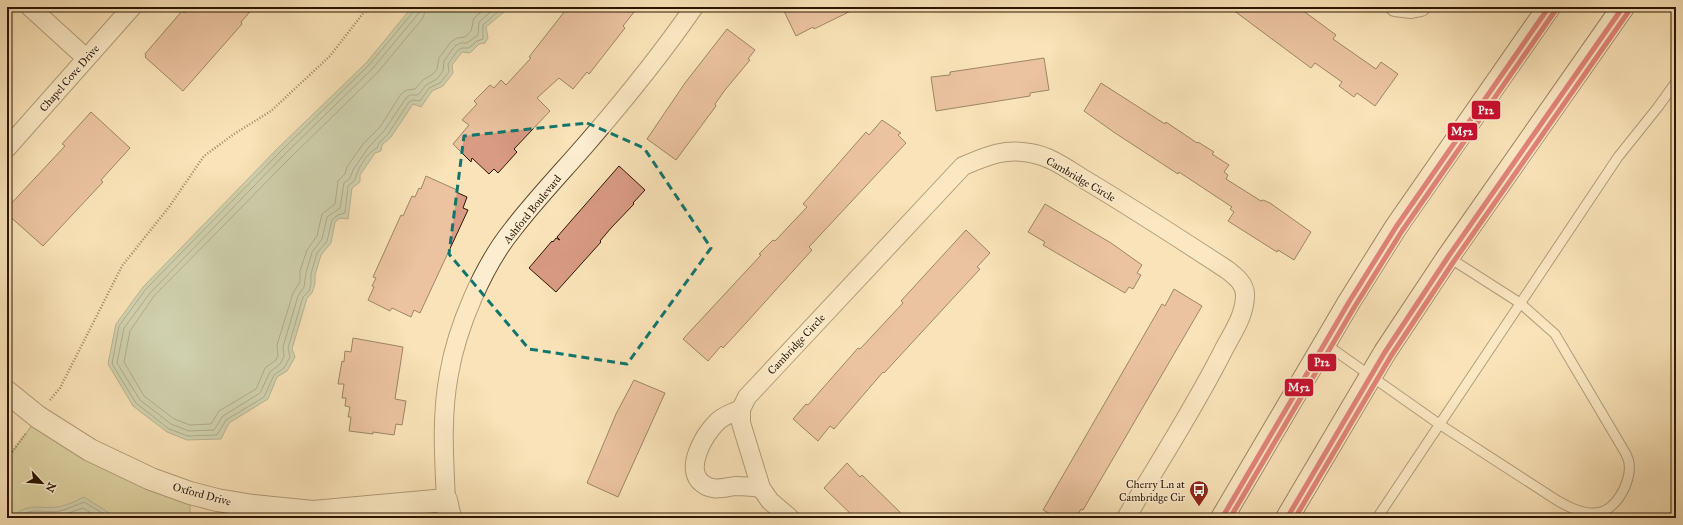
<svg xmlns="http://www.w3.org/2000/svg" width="1683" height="525" viewBox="0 0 1683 525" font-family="'IM FELL Great Primer',serif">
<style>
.green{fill:#bfc38e;stroke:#756c47}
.water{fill:#a0bfa8;stroke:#717b65}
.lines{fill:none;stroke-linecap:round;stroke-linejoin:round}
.shore{stroke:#666a54;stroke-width:1}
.building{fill:#d99b83;stroke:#2b1600}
.service-casing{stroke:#5f492e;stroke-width:11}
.minor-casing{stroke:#5f492e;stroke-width:20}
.tertiary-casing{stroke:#5f492e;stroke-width:24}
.secondary-casing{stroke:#2b1600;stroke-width:24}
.path{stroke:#2b1600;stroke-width:2.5;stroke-dasharray:1 2;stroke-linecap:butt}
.service{stroke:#fcedd1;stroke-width:9}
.minor{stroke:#fcedd1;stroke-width:18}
.tertiary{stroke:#fcedd1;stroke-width:22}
.secondary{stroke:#fcedd1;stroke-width:22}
.bus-1-casing{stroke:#fcedd1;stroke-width:8}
.bus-2-casing{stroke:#fcedd1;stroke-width:8}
.bus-1{stroke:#c8102e;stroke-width:5}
.bus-2{stroke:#c8102e;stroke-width:5}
.marked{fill:none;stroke:#0f766e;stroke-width:3;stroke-dasharray:8 5;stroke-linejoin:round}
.labels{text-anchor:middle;stroke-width:3;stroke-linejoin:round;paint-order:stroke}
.street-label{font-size:11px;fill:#2b1600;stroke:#fcedd1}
.poi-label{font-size:11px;fill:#2b1600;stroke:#fcedd1;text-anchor:end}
.line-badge{stroke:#fcedd1;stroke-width:1.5}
.badge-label{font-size:11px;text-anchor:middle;font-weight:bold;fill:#fff}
</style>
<rect width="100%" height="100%" fill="#fae3b8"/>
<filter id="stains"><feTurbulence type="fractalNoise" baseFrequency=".005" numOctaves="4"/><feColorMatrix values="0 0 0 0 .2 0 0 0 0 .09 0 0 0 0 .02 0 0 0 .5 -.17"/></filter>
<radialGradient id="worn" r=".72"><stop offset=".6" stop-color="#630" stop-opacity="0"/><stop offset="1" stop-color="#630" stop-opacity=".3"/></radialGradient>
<polygon class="green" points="38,417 190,493 190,518 7,518 7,459"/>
<g class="water">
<polygon points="412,7 510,7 486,27 488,38 485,43 479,44 470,53 462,52 452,65 453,73 443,86 432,91 421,107 413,104 391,137 382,145 381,151 375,153 360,175 360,182 352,188 348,219 340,218 335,222 331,243 321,255 315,275 315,284 312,293 307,298 292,349 295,357 287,371 277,377 268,399 229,423 221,439 187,440 167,432 133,406 108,364 116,324 143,287 278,148 367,62"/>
<path d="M84,497l33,21h-105c15,-16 26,-9 45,-11 9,-1 19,-6 27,-10z"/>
</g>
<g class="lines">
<g class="shore">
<path d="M415,7l-1,4 -45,54 -88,86 -135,138 -27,37 -7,38 24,39 33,26 19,7 29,-1 9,-15 38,-23 10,-22 10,-7 6,-11 -2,-9 15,-51 6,-6 2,-7v-10l6,-21 10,-12 5,-21 6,-5 7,-2 3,-27 7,-6c2,-10 12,-28 22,-32l2,-5 9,-9 21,-32 4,-2 7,1 9,-13 11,-5 9,-11 -1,-8 10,-14 4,-2h7l8,-7 6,-2v-14l20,-18"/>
<polyline points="420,7 418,14 373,68 284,155 150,293 124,328 117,363 140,400 171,424 189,431 214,430 223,416 260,393 270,372 280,364 284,357 283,347 298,296 304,287 306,273 312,252 322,239 327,217 340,208 344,183 350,178 353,170 368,148 384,131 406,98 410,95 418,95 426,85 437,79 443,71 444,61 455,46 460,43 467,43 478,35 479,22 496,7"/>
<polyline points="426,7 423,18 378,72 289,159 154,296 130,331 124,362 144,396 174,419 190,425 211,424 219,411 256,389 265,368 276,360 278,356 277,345 293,293 300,282 300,271 307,250 317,236 322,214 335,204 338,181 345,174 347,167 363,144 380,127 401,94 407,90 415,89 423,80 433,74 437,69 439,58 451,42 457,38 465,37 471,31 474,18 487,7"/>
<path d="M18,518c11,-12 28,-4 42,-7 8,-2 16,-6 24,-9l27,16"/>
<polyline points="26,518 37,516 60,516 83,508 99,518"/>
</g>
</g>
<g class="building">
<polygon points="192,7 254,7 241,22 242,24 183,91 145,57 146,56 145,54 182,11 184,13"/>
<polygon points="568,7 638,7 623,26 625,28 589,74 587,72 573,89 559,78 537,98 550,111 514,149 517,152 498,173 494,169 489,174 472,158 471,162 453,144 469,125 462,120 477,104 474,101 490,85 494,88 501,80 506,85 531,58 529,57"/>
<polygon points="782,7 859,7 814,29 813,27 796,36"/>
<polygon points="1229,7 1298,7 1336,35 1333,39 1376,69 1381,62 1398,74 1375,106 1357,93 1354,97 1339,86 1342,82 1315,63 1311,68"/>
<polygon points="727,29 755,50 748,59 750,60 725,90 715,104 716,106 676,160 647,139 685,83"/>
<polygon points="1044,58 1049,90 1030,93 1030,96 936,111 931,77 950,75 950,72"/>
<polygon points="1101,83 1165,124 1166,122 1197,143 1198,142 1214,152 1212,154 1229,165 1224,172 1228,175 1226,179 1261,201 1263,200 1270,203 1311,232 1294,260 1278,250 1277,252 1228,221 1234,212 1230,209 1232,207 1179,172 1178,174 1115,133 1084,111"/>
<polygon points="91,112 130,148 101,180 103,182 43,246 7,214 7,208 65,146 62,144"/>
<polygon points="882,120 901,133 898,135 906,143 809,247 812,250 736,334 723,348 721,346 708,361 683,339 761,255 759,254 773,240 775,241 807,207 803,204 866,132 869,135"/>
<polygon points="619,166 645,190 633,203 634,204 611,228 600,241 601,242 556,292 529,268 552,241 553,242 556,238 560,240 557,237"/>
<polygon points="426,176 457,190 456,192 467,197 463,208 468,210 420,313 414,310 411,317 392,308 390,311 368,300 374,287 372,286 376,278 373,277 401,215 403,216 412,196 415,197 419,188 421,189"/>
<polygon points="1045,204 1111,243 1142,265 1137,273 1141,275 1133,289 1129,287 1125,293 1043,245 1045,242 1028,232"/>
<polygon points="966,230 990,253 977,267 980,269 884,373 883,372 834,429 830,426 818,441 793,419 806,404 808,405 858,348 860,349 903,303 901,301"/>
<polygon points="1174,289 1202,306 1083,510 1081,509 1076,518 1058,518 1043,510 1162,304 1165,306"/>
<polygon points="353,338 403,347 395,399 406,401 402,425 396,424 394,435 373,432 373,434 349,431 351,417 348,417 350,407 345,406 346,398 342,398 344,384 338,384 342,361 344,362 345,351 351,352"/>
<polygon points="634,380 665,393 618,497 587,483 616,414"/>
<polygon points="847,463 860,477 862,475 906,518 855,518 824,488"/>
</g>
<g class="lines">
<defs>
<g id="service">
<path d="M1324,343l115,81 119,77c11,6 22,12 35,12 22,1 39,-31 36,-50 0,-3 -2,-6 -3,-9l-71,-120 -35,-31 -72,-46"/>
<polyline points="1377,518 1618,157 1658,107 1676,82"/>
</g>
<g id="minor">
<polyline points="30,7 86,58"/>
<polyline points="1395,7 1411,9 1421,7"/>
<polyline points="7,148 132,7"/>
<polyline points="741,409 741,423 761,488 770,501 790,518"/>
<path d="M761,488c-8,-1 -17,-2 -25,-2 -11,1 -22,6 -33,-2 -20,-14 1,-49 14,-62 7,-7 16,-9 24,-13l6,-12 216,-231c24,-10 41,-18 67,-13 21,3 40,18 57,28 47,28 93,58 139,88 9,7 19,14 19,26 0,20 -12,37 -21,54 -29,58 -65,113 -98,169"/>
<path d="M446,500c-2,-42 -5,-84 3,-126 8,-47 34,-108 64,-145 23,-30 50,-58 75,-87 38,-44 73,-87 106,-135"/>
</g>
<polyline id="tertiary" points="7,392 38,417 90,450 151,479 190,493 217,500 253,506 313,512 446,500 450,518"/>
<g id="secondary">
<polyline points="1222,518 1349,302 1396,227 1549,7"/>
<polyline points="1287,518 1385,352 1448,257 1623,7"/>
</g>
</defs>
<use href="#service" class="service-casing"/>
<use href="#minor" class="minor-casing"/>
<use href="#tertiary" class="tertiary-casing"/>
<use href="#secondary" class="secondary-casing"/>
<g class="path">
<polyline points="50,400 60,388 122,266 169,207 204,156 234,134 271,111 330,56 368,7"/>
<polyline points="7,459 26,433"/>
</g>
<use href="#service" class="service"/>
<use href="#minor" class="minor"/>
<use href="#tertiary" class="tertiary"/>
<use href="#secondary" class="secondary"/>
<defs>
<g id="bus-1">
<polyline points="1222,518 1349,302 1396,227 1549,7"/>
<polyline points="1287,518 1385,352 1448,257 1623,7"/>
</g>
<g id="bus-2">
<polyline points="1230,518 1355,306 1402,231 1555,11"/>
<polyline points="1295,518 1391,356 1454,261 1629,11"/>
</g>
</defs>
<use href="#bus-1" class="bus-1-casing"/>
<use href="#bus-2" class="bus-2-casing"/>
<use href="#bus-1" class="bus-1"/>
<use href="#bus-2" class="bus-2"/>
</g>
<path d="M0 0H1683V525H0ZM587,123l57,25 67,100 -84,116 -98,-15 -80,-95 15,-118z" fill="#fae3b8" fill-opacity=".55" fill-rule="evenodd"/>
<path class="marked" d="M587,123l57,25 67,100 -84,116 -98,-15 -80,-95 15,-118z"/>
<defs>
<symbol id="bus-pin" viewBox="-11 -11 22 30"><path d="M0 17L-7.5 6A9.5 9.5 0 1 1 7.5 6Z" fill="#8f2418" stroke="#fcedd1"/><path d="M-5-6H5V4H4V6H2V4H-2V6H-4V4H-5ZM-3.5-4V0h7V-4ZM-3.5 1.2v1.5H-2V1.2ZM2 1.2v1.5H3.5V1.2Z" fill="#fff"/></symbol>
</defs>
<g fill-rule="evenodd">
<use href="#bus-pin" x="1188" y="479" width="22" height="30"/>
</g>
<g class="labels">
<g class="street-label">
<text transform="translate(69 78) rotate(-49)" y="4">Chapel Cove Drive</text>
<text transform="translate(1081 179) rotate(30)" y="4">Cambridge Circle</text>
<text transform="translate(532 209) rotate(-51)" y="4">Ashford Boulevard</text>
<text transform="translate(796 344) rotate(-47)" y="4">Cambridge Circle</text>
<text transform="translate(202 494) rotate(15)" y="4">Oxford Drive</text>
</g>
<g class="poi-label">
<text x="1185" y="488">Cherry Ln at<tspan x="1185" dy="13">Cambridge Cir</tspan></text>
</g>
</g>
<g class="line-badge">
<rect x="1471" y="100" width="30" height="20" rx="4" fill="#c8102e"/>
<rect x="1447" y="122" width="31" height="19" rx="4" fill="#c8102e"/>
<rect x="1307" y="353" width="30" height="19" rx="4" fill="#c8102e"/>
<rect x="1284" y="378" width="30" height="19" rx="4" fill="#c8102e"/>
</g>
<g class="badge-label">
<text x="1486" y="114">P12</text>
<text x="1462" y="135">M52</text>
<text x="1322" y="366">P12</text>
<text x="1299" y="391">M52</text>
</g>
<rect width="1683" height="525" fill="none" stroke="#fae3b8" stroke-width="24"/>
<rect x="8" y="8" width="1667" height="509" fill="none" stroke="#2b1600" stroke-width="2"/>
<rect x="12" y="12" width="1659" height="501" fill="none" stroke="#2b1600"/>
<g transform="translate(42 483) rotate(116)" stroke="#fcedd1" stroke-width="3" paint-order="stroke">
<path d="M0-3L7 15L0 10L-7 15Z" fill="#2b1600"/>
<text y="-6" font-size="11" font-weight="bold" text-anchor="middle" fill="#2b1600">N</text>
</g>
<rect width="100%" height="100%" filter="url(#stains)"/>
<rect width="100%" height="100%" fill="url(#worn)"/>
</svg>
